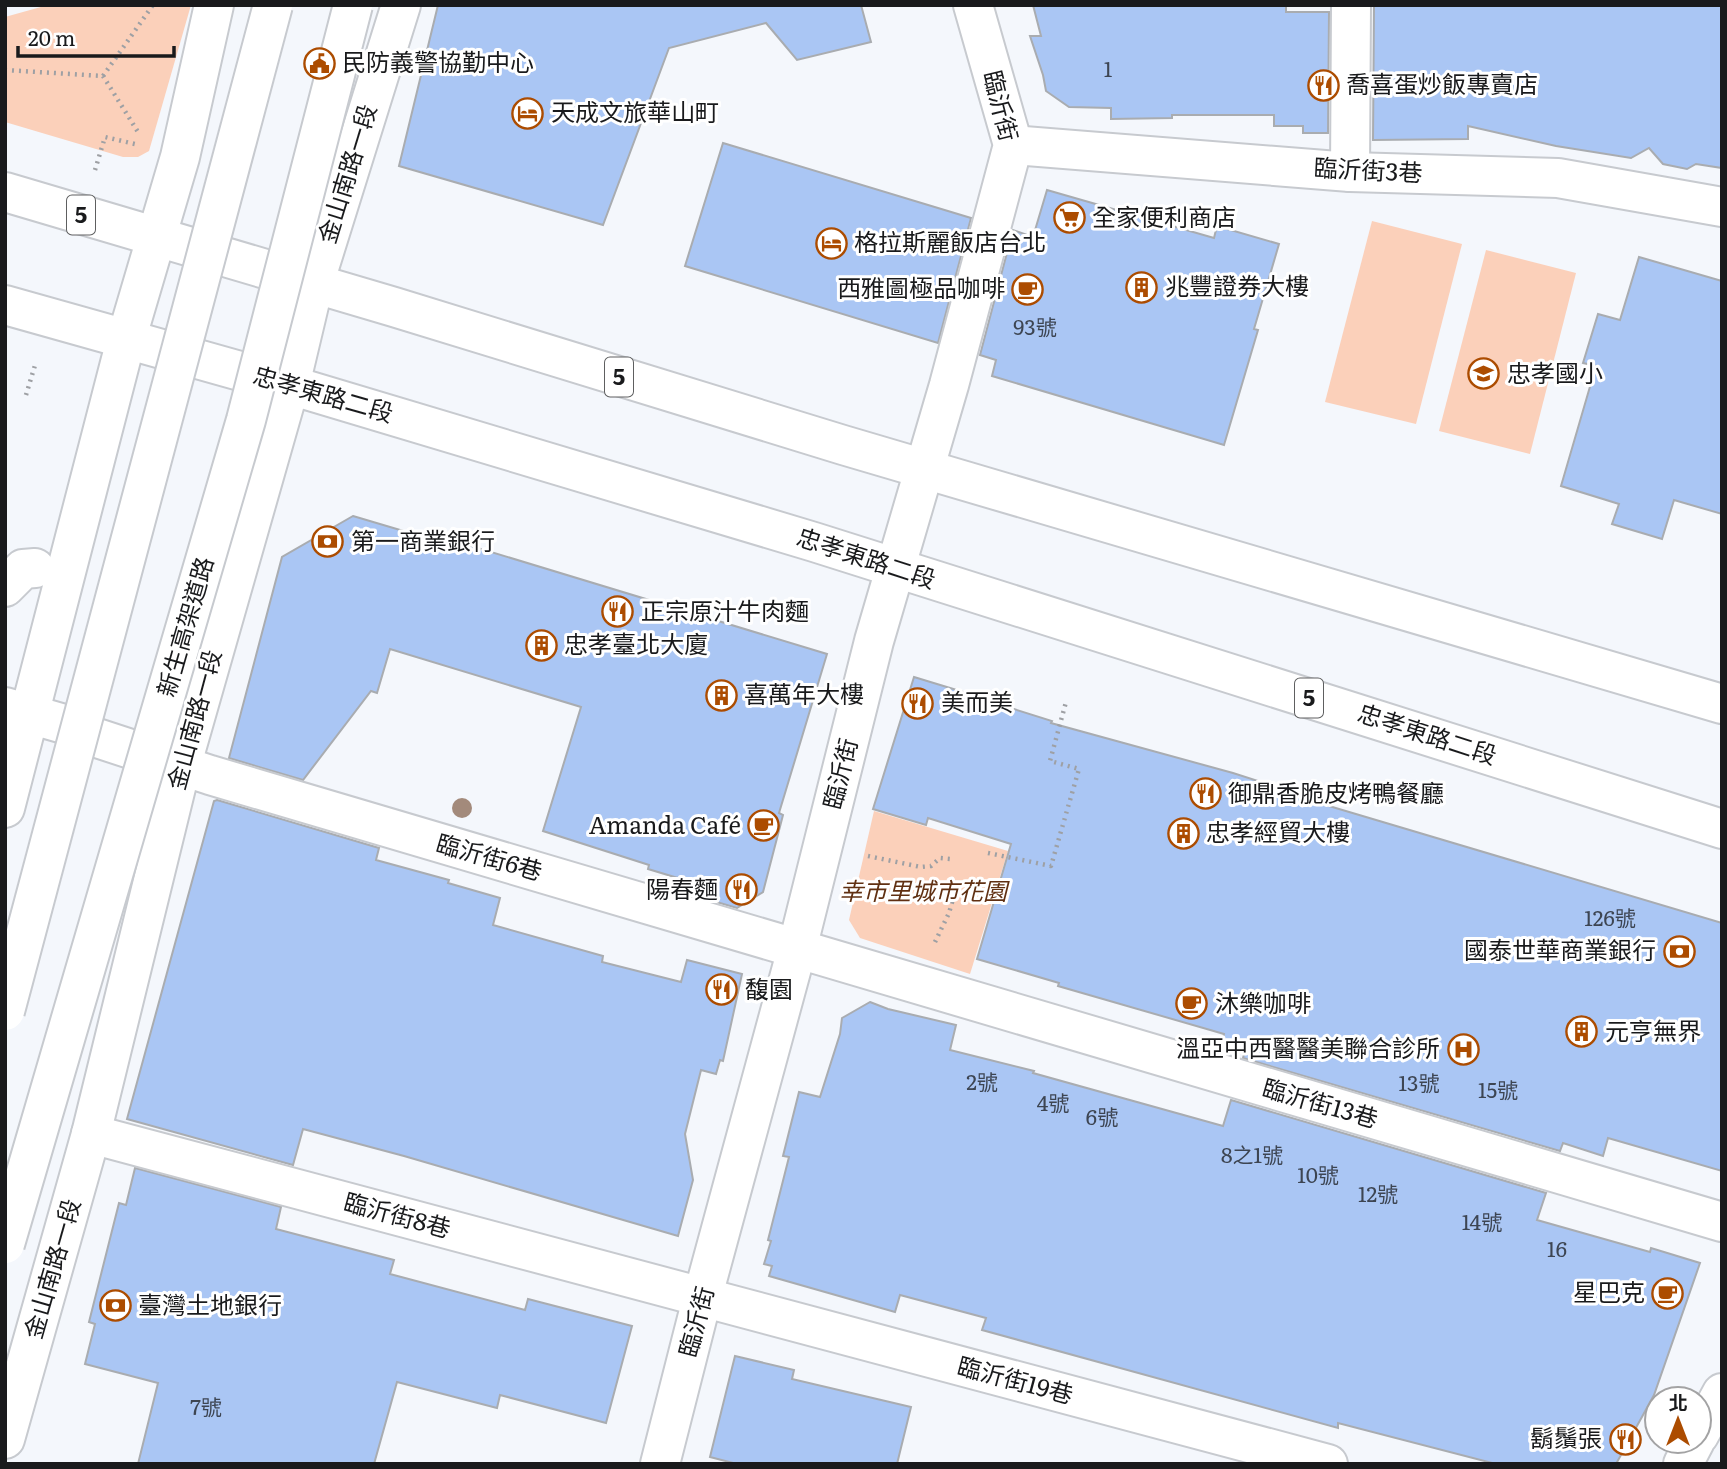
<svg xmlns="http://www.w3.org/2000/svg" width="1727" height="1469" viewBox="0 0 1727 1469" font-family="Literata,'Noto Sans TC',serif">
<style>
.green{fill:#fbd0ba}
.building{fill:#aac6f4;stroke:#a9acb0;stroke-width:2}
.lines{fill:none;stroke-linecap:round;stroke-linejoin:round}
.minor-casing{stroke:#c7cacf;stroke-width:42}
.major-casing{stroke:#c7cacf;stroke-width:42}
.path{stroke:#9ea0a4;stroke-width:4.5;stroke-dasharray:2 5;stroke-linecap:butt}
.minor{stroke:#fff;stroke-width:38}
.major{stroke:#fff;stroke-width:38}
.highway-bridge-casing{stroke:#c7cacf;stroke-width:42;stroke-linecap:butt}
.highway-bridge{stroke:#fff;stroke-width:38}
.tree{fill:#a38a7b}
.labels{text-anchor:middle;stroke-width:6;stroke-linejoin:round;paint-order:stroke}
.number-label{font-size:21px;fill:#3d4552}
.shield{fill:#fff;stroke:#5e5f60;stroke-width:2}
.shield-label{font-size:23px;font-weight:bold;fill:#191a1c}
.poi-label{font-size:24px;fill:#191a1c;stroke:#fff;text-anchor:start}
.street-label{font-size:24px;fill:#191a1c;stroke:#fff}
.park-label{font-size:24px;font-style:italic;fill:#603012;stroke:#fff}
</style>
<rect width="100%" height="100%" fill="#f4f7fc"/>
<g class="green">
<polygon points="48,5 191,5 149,151 138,157 123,157 5,122 5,17"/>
<polygon points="1372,221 1462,244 1416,424 1325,402"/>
<polygon points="1486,250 1576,273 1530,454 1439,431"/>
<polygon points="874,811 1008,851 970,974 860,938 849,920"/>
</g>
<g class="building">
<polygon points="438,5 861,5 871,42 797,60 766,23 669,48 603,225 399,166"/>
<polygon points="1033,5 1286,5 1286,12 1329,12 1328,133 1303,133 1303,126 1274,126 1274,115 1172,115 1172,118 1111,119 1111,108 1069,107 1046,91 1043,75 1030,36 1041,36"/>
<polygon points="1374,5 1722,5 1722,168 1696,164 1687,169 1663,164 1649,148 1631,158 1556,146 1468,126 1468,139 1373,140"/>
<polygon points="723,143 971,218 938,343 685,266"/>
<polygon points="1047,190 1214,238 1217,226 1279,244 1254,329 1258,330 1224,445 992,376 996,360 980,355 1013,230 1033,237"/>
<polygon points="1639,257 1722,281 1722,514 1674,500 1662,539 1612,524 1619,504 1561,486 1596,366 1583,363 1598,314 1620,320"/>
<polygon points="353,516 454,546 455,541 827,654 779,813 783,815 763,892 737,908 703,898 704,894 689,889 691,882 648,869 649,865 543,831 581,707 390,649 377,693 371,691 303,780 229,758 282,557"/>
<polygon points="914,677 983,698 982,699 1052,721 1051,723 1233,773 1292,792 1292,795 1722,923 1722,1171 1608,1138 1603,1156 1563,1143 1560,1151 1243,1058 1246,1047 1223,1039 1224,1034 1058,986 1059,983 977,959 1011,844 928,818 926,825 873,809"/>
<polygon points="217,800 379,848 376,860 449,880 448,883 500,898 493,925 603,956 602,962 681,982 687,960 742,974 723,1061 720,1060 716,1074 701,1070 685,1134 693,1180 678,1236 404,1156 303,1129 293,1165 127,1119 214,801"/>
<polygon points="870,1002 888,1009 956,1025 950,1050 1034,1071 1033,1073 1223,1126 1231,1100 1546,1193 1537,1220 1650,1252 1651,1248 1700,1263 1654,1395 1616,1464 1496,1464 1338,1423 1338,1428 982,1330 986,1318 900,1295 895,1312 769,1276 772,1266 764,1264 771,1241 768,1240 789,1157 783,1156 799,1092 820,1097 840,1034 842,1018"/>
<polygon points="135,1168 281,1207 276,1229 394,1260 390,1274 525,1310 528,1299 632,1326 606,1423 500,1395 497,1408 397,1382 374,1464 138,1464 158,1383 85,1364 95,1324 89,1322 119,1203 126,1205"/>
<polygon points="735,1356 794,1370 792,1379 911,1407 897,1464 737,1464 710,1457"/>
</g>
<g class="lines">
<defs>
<g id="minor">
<polyline points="1013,145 1350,172 1558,178 1722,207"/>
<polyline points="1350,172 1351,5"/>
<polyline points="5,587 23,569 35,568"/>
<polyline points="5,707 64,724 94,737 210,775 1722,1222"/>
<polyline points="5,808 126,340 180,157 214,5"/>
<polyline points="91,1134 1328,1464"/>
<polyline points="1699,1435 1722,1393"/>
<polyline points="5,1439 91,1134 181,767 290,385 314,284 401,5"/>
<polyline points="660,1464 702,1299 797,949 874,641 949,385 1013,145 973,5"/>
<polyline points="1683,1464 1695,1441"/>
</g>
<g id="major">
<polyline points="5,192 394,307 843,445 1722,704"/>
<polyline points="5,305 290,385 814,542 1722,829"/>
</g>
</defs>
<use href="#minor" class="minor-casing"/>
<use href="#major" class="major-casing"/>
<g class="path">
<polyline points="5,70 103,76 138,132"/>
<polyline points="103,76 153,5"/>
<polyline points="95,170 105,137 135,144"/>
<polyline points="26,395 36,362"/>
<polyline points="988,853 1051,866 1079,769 1050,761 1066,702"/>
<polyline points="868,856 921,867 931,866 940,858 951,859"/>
<polyline points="935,942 949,913 959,878"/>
</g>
<use href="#minor" class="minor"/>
<use href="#major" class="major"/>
<defs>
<g id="highway-bridge">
<polyline points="5,1011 273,5"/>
<polyline points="5,1244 246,420 353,5"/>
</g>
</defs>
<use href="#highway-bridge" class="highway-bridge-casing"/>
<use href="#highway-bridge" class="highway-bridge"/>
</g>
<circle class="tree" cx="462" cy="808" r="10"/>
<defs>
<symbol id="civic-ring" viewBox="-11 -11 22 22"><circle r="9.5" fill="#fff" stroke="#ac4c00" stroke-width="1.5"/><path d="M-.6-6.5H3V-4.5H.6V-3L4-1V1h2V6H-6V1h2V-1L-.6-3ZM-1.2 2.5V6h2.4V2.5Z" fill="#ac4c00"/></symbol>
<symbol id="restaurant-ring" viewBox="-11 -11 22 22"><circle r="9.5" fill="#fff" stroke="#ac4c00" stroke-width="1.5"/><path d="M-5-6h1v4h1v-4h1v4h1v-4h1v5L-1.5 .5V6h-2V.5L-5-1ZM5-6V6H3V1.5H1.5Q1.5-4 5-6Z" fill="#ac4c00"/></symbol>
<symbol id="hotel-ring" viewBox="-11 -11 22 22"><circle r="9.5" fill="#fff" stroke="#ac4c00" stroke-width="1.5"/><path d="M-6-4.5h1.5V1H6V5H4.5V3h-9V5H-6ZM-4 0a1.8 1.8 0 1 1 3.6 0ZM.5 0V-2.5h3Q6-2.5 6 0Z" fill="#ac4c00"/></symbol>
<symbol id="supermarket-ring" viewBox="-11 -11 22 22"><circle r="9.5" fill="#fff" stroke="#ac4c00" stroke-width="1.5"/><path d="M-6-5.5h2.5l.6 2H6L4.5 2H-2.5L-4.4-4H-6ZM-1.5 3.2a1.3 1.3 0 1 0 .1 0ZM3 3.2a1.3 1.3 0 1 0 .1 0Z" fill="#ac4c00"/></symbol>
<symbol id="building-ring" viewBox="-11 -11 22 22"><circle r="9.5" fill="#fff" stroke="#ac4c00" stroke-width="1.5"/><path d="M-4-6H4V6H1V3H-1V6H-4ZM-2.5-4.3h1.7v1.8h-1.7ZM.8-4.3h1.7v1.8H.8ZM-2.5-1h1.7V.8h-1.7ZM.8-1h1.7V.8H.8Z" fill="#ac4c00"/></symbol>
<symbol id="cafe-ring" viewBox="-11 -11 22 22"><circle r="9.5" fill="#fff" stroke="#ac4c00" stroke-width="1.5"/><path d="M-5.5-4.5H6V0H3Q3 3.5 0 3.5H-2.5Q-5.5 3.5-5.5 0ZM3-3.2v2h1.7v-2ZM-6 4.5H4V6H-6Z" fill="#ac4c00"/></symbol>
<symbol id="school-ring" viewBox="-11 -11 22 22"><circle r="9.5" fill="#fff" stroke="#ac4c00" stroke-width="1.5"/><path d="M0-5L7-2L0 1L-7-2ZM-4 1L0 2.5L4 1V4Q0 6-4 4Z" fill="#ac4c00"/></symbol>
<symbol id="bank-ring" viewBox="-11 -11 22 22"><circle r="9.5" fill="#fff" stroke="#ac4c00" stroke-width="1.5"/><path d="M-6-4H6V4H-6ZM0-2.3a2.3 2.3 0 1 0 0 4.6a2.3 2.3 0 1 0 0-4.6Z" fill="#ac4c00"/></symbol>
<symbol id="hospital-ring" viewBox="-11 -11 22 22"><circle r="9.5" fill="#fff" stroke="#ac4c00" stroke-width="1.5"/><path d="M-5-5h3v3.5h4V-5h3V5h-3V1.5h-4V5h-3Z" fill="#ac4c00"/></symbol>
</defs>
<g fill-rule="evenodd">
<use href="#civic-ring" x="302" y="46" width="35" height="35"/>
<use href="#restaurant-ring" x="1306" y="68" width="35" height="35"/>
<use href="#hotel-ring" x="510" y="96" width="35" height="35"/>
<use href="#supermarket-ring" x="1052" y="200" width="35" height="35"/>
<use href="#hotel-ring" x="814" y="226" width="35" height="35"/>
<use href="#building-ring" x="1124" y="270" width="35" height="35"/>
<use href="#cafe-ring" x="1010" y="272" width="35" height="35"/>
<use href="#school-ring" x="1466" y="356" width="35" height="35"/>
<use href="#bank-ring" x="310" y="524" width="35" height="35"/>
<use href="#restaurant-ring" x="600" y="594" width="35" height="35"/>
<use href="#building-ring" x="524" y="628" width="35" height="35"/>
<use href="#building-ring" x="704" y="678" width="35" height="35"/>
<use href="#restaurant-ring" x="900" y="686" width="35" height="35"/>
<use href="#restaurant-ring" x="1188" y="776" width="35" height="35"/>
<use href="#cafe-ring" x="746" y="808" width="35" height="35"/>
<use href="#building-ring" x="1166" y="816" width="35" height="35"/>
<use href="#restaurant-ring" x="724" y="872" width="35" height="35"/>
<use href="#bank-ring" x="1662" y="934" width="35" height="35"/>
<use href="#restaurant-ring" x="704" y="972" width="35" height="35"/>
<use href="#cafe-ring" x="1174" y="986" width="35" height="35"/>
<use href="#building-ring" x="1564" y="1014" width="35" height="35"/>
<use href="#hospital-ring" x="1446" y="1032" width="35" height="35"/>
<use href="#cafe-ring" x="1650" y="1276" width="35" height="35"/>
<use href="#bank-ring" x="98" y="1288" width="35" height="35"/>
<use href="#restaurant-ring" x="1608" y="1422" width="35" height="35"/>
</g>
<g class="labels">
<g class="number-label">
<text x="1108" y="77">1</text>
<text x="1035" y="335">93號</text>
<text x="1610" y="926">126號</text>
<text x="982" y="1090">2號</text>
<text x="1419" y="1091">13號</text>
<text x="1498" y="1098">15號</text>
<text x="1053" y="1111">4號</text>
<text x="1102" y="1125">6號</text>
<text x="1252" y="1163">8之1號</text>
<text x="1318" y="1183">10號</text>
<text x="1378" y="1202">12號</text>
<text x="1482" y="1230">14號</text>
<text x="1557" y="1257">16</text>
<text x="206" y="1415">7號</text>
</g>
<g class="shield">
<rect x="67" y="195.5" width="28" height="39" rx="5"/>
<rect x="605" y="357.5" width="28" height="39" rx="5"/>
<rect x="1295" y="678.5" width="28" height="39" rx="5"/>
</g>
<g class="shield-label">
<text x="81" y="223">5</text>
<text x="619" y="385">5</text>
<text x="1309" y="706">5</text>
</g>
<g class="poi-label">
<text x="342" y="71">民防義警協勤中心</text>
<text x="1346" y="93">喬喜蛋炒飯專賣店</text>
<text x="551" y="121">天成文旅華山町</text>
<text x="1092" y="226">全家便利商店</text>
<text x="854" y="251">格拉斯麗飯店台北</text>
<text x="1165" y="295">兆豐證券大樓</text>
<text x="1005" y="297" text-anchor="end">西雅圖極品咖啡</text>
<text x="1507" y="382">忠孝國小</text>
<text x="351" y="550">第一商業銀行</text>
<text x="641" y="620">正宗原汁牛肉麵</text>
<text x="564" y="653">忠孝臺北大廈</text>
<text x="744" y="703">喜萬年大樓</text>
<text x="941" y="711">美而美</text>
<text x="1228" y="802">御鼎香脆皮烤鴨餐廳</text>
<text x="741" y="834" text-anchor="end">Amanda Café</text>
<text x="1206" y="841">忠孝經貿大樓</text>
<text x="718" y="898" text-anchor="end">陽春麵</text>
<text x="1656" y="959" text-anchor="end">國泰世華商業銀行</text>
<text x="745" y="998">馥園</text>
<text x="1215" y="1012">沐樂咖啡</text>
<text x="1605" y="1040">元亨無界</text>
<text x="1440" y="1057" text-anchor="end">溫亞中西醫醫美聯合診所</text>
<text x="1645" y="1301" text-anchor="end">星巴克</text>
<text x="138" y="1314">臺灣土地銀行</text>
<text x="1602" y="1447" text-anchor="end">鬍鬚張</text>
</g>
<g class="street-label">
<text transform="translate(1000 106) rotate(76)" y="8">臨沂街</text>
<text transform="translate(1368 171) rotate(3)" y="8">臨沂街3巷</text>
<text transform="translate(348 174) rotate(-73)" y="8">金山南路一段</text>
<text transform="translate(323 395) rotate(16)" y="8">忠孝東路二段</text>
<text transform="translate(866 559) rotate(18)" y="8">忠孝東路二段</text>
<text transform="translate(186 627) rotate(-74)" y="8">新生高架道路</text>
<text transform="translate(195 720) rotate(-75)" y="8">金山南路一段</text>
<text transform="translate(1427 735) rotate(18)" y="8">忠孝東路二段</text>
<text transform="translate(841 774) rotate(-76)" y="8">臨沂街</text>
<text transform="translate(489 858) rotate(16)" y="8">臨沂街6巷</text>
<text transform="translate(1320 1104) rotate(16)" y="8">臨沂街13巷</text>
<text transform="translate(397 1216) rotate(15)" y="8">臨沂街8巷</text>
<text transform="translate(53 1269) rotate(-74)" y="8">金山南路一段</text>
<text transform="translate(697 1322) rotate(-75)" y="8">臨沂街</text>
<text transform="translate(1015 1381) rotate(15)" y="8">臨沂街19巷</text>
</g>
<g class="park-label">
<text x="923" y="900">幸市里城市花園</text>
</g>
</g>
<rect width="1727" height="1469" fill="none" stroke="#191a1c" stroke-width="14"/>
<g transform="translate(1678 1420)"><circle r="33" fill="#ffffff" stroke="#a3a3a4" stroke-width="2"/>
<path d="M0-5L12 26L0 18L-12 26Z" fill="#ac4c00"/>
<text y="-10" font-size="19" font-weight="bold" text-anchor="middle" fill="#191a1c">北</text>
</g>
<path d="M18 46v10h156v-10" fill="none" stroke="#191a1c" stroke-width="3.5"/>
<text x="28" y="46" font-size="21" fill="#191a1c" stroke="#ffffff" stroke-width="5" paint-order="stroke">20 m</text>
</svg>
